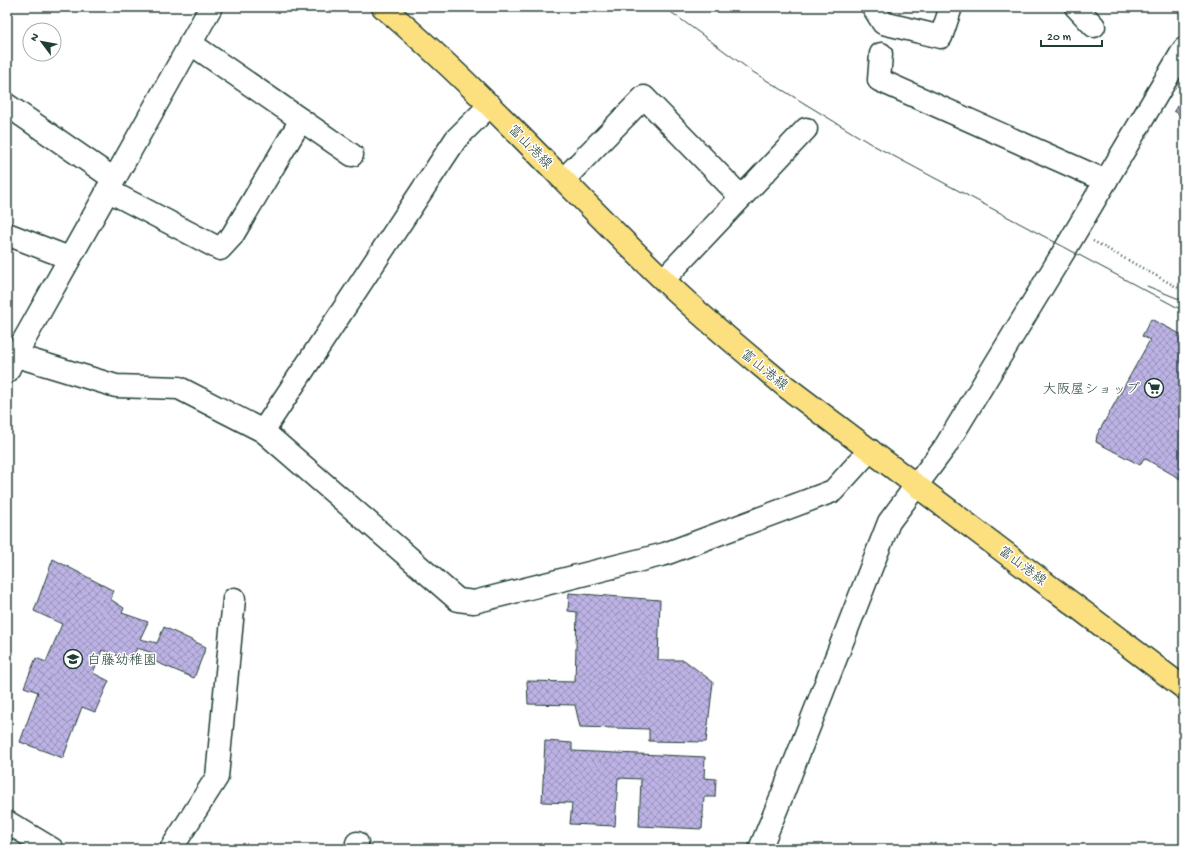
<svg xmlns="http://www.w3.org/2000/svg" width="1191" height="856" viewBox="0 0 1191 856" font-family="'Gochi Hand','Klee One',sans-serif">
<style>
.building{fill:url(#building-cross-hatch);stroke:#1f3d34}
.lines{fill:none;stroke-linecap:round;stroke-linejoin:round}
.minor-casing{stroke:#1f3d34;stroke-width:25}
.major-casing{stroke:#1f3d34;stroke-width:25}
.path{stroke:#1f3d34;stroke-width:2.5;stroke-dasharray:1 3;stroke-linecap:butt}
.minor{stroke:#fff;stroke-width:22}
.major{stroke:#fce080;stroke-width:22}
.tram{stroke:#1f3d34;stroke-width:1}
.labels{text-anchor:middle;stroke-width:3;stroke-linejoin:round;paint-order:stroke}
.street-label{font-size:14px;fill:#1f3d34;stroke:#fff}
.poi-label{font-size:14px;fill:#1f3d34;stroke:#fff;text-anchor:end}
</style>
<defs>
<pattern id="building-cross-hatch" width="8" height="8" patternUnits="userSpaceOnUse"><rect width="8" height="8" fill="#bcb2e3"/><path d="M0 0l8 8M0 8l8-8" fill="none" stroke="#9892b9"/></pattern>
</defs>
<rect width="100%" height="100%" fill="#fff"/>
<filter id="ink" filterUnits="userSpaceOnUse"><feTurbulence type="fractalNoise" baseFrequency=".025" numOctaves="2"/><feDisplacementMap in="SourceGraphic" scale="8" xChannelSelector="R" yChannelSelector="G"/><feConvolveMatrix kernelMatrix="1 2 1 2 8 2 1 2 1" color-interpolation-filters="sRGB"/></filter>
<g filter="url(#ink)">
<g class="building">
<polygon points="1184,95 1184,117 1174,111"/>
<polygon points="1151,319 1184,336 1184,481 1144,458 1140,465 1096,442 1097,435 1150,340 1142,336"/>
<polygon points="53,559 114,591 110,599 124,608 122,613 148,622 140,639 157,643 164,627 206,647 194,678 151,660 153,653 137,648 131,661 102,650 93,673 109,681 95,712 82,707 63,758 20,742 38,692 24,687 36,658 46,662 62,624 34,611"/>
<polygon points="569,593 660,600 658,660 684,660 713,682 706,742 649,741 649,729 580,727 575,705 528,704 527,681 575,682 577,612 568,611"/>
<polygon points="545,741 572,743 572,751 705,757 704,778 716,779 715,797 704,797 702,829 639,826 641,779 618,778 615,826 570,824 572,803 542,802"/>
</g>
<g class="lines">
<defs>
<g id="minor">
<polyline points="873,7 883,23 941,37 951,7"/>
<polyline points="1076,7 1094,26"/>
<polyline points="190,43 352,155"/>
<polyline points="881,54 879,80 1106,181"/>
<polyline points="7,105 114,179"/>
<polyline points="564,179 644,97 741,197"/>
<polyline points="107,190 220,249 232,236 301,120"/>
<polyline points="7,234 69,258"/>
<polyline points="664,279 806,129"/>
<polyline points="7,353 116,386 179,388 263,431 458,600 474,602 665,554 833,491 870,450"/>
<polyline points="7,372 15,356 211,7"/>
<polyline points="263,431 456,139 490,105"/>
<polyline points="7,822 52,849"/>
<polyline points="357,843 357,849"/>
<polyline points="171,849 217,777 234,599"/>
<polyline points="760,849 783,793 889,522 945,447 1066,248 1184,49"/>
</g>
<path id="major" d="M383,7c103,87 192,189 290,282 36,34 74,65 112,97l399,302"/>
</defs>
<use href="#minor" class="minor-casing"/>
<use href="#major" class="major-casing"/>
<polyline class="path" points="1093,241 1184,291"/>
<use href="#minor" class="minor"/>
<use href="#major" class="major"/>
<g class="tram">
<polyline points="664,7 753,72 871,144 1184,311"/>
<polyline points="1147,286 1184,301"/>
</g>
</g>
</g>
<defs>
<symbol id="supermarket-ring" viewBox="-11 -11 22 22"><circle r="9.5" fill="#fff" stroke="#1f3d34" stroke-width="1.5"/><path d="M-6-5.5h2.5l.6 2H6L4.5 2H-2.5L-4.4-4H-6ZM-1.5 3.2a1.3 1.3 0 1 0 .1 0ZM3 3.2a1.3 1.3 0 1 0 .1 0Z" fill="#1f3d34"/></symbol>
<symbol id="school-ring" viewBox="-11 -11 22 22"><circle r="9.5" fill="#fff" stroke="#1f3d34" stroke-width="1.5"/><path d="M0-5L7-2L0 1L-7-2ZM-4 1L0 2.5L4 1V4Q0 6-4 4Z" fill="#1f3d34"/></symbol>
</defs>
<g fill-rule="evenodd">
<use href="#supermarket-ring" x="1143" y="377" width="22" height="22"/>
<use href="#school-ring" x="62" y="648" width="22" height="22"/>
</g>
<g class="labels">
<g class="street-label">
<text transform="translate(531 146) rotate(45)" y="5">富山港線</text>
<text transform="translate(765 369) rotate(39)" y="5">富山港線</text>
<text transform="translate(1023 565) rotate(37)" y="5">富山港線</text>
</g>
<g class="poi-label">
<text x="1140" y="393">大阪屋ショップ</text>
<text x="87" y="664" text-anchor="start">白藤幼稚園</text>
</g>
</g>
<rect width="1191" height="856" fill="none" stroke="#fff" stroke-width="24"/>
<rect x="12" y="12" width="1167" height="832" fill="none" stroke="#1f3d34" stroke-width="1.5" filter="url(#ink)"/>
<g transform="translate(42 42) rotate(302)"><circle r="19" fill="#ffffff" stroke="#a5b1ae"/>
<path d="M0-3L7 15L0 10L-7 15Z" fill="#1f3d34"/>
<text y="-6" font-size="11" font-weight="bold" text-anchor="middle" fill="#1f3d34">N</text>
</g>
<path d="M1041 40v6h61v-6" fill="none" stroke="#1f3d34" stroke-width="2"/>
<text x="1047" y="40" font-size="12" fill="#1f3d34" stroke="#ffffff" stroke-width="3" paint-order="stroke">20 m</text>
</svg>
